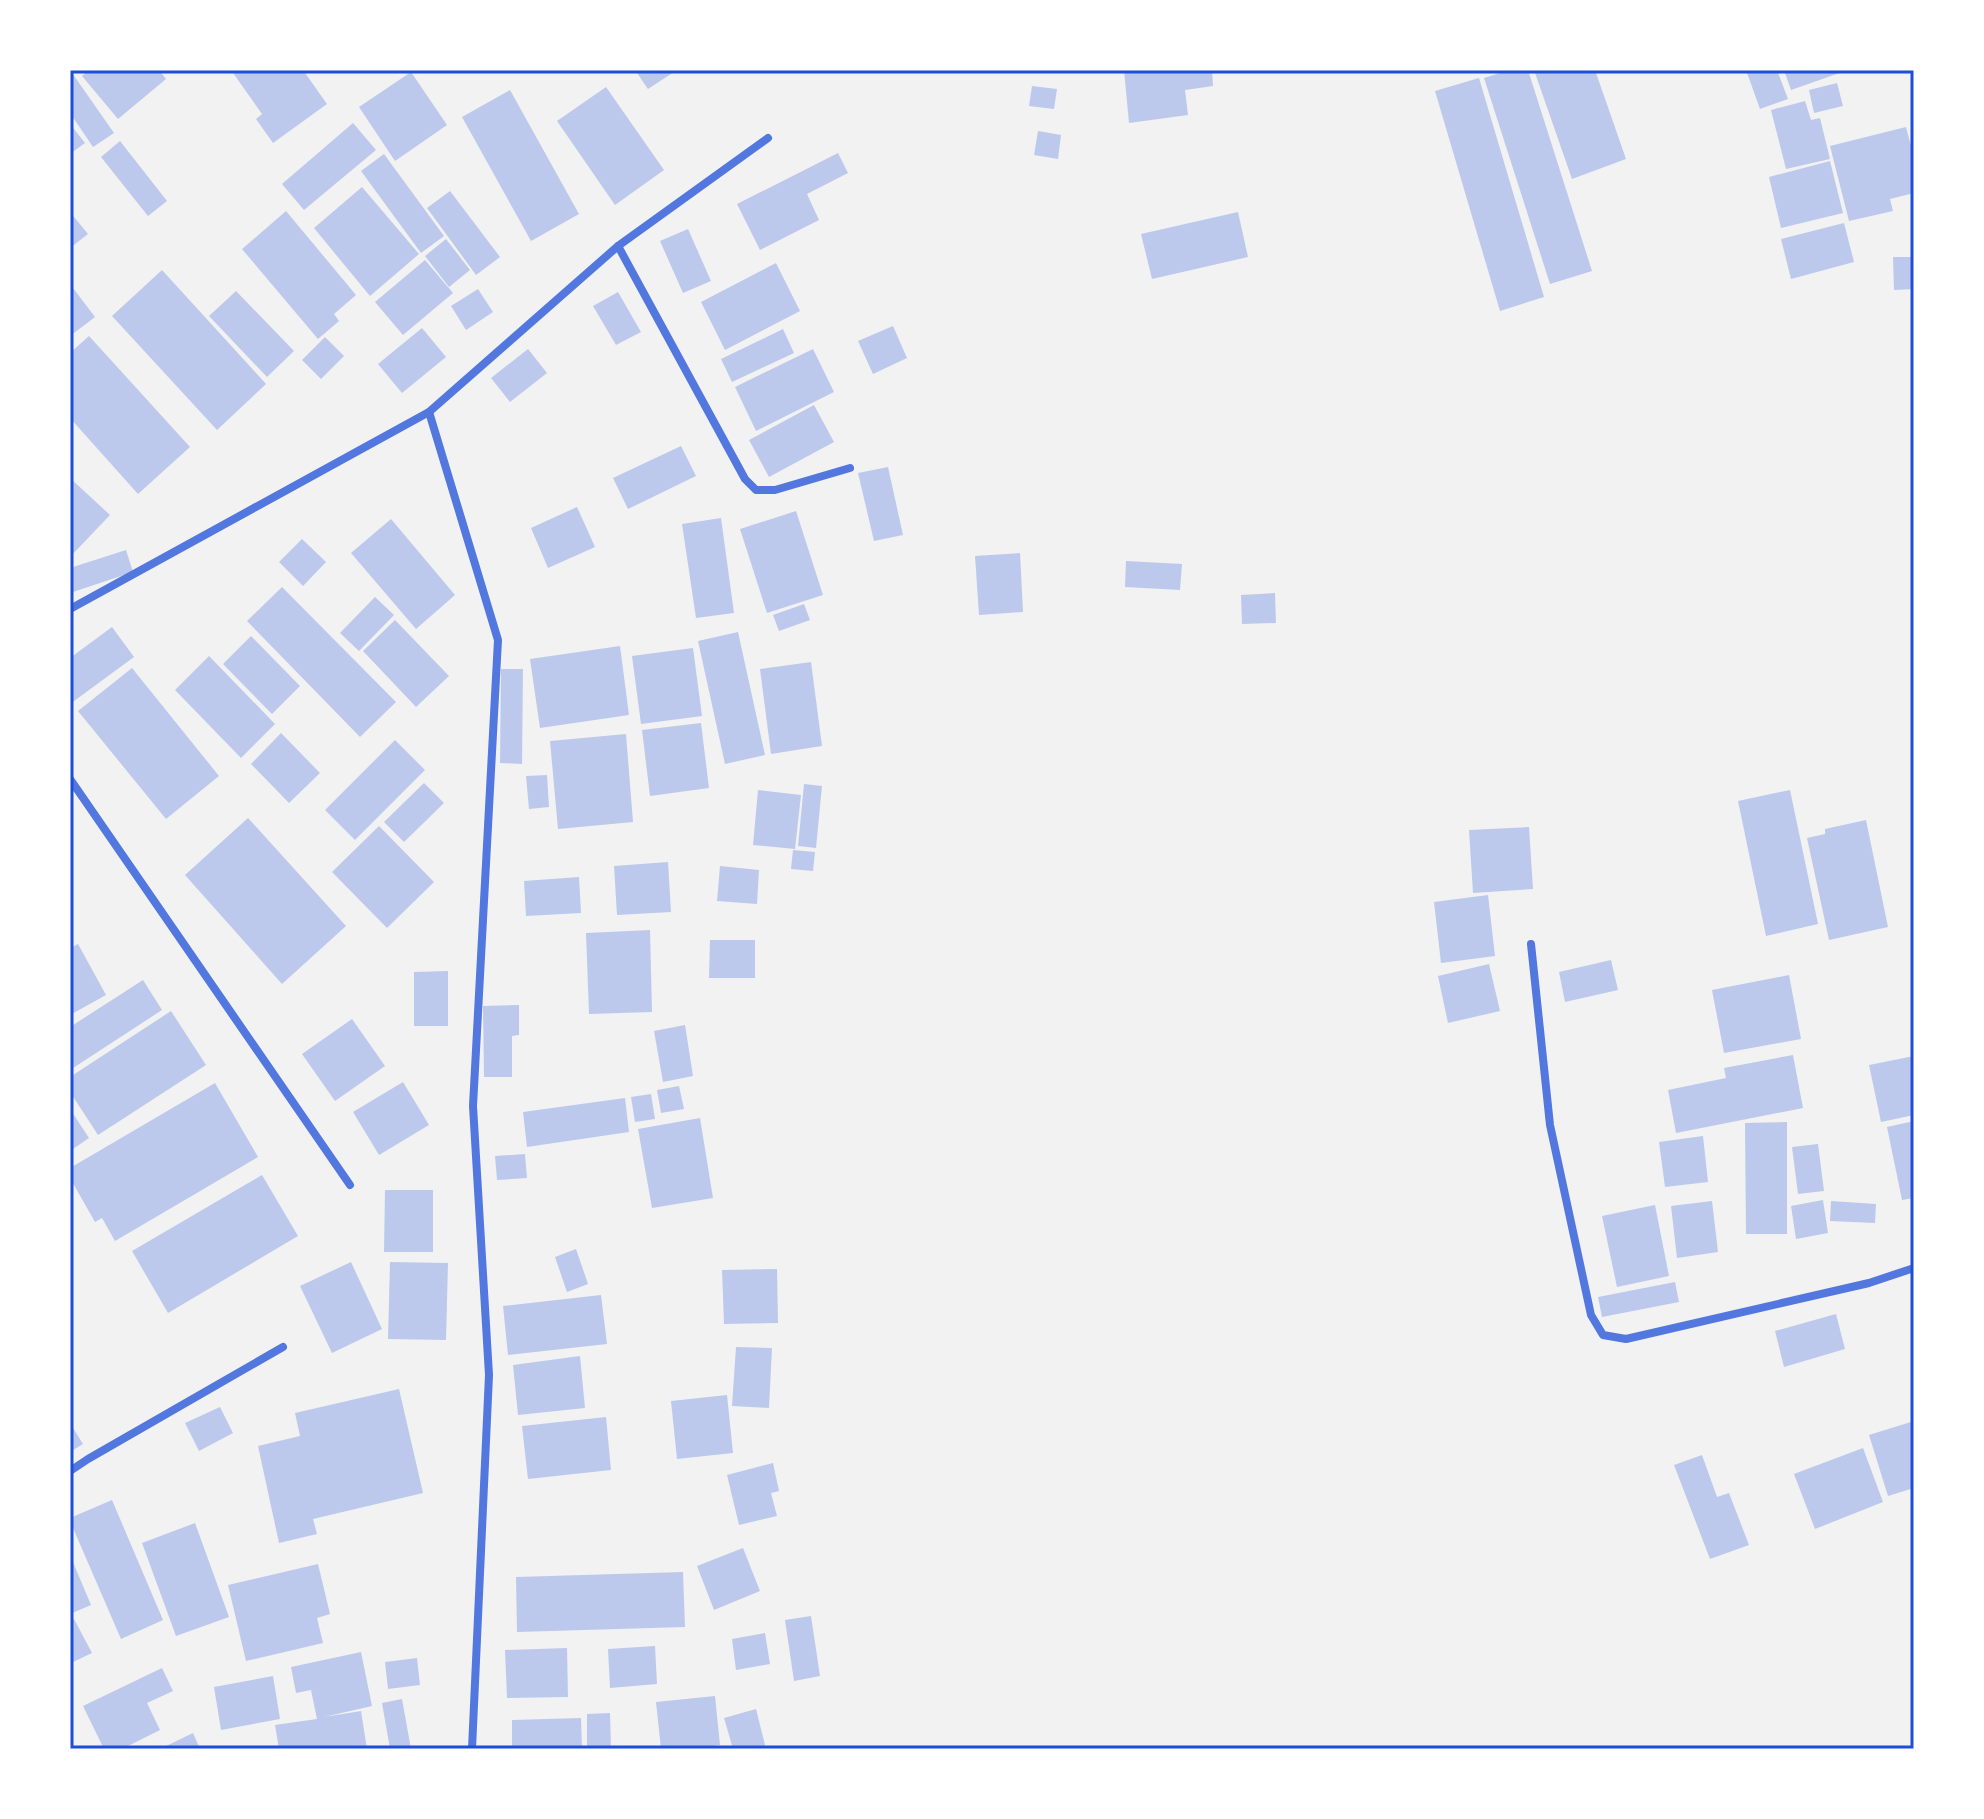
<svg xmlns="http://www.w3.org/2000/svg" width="1984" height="1819" viewBox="0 0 1984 1819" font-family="Overpass,sans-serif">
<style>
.building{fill:#bdc9ec}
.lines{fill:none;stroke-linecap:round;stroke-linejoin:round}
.minor{stroke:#5277de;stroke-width:8}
.neatline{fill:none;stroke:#1d4ed8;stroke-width:3}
</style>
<rect width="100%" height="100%" fill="#f2f2f2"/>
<g class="building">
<polygon points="70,70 114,133 93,147 70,113"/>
<polygon points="89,70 159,70 166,79 118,119 82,76"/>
<polygon points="231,70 303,70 327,104 273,143 256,119 262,114"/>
<polygon points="635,70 677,70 648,89"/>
<polygon points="1124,70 1212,70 1213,86 1185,90 1188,115 1129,123"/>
<polygon points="1510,70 1528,70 1592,271 1550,284 1484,78"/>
<polygon points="1534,70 1595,70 1626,159 1572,179"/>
<polygon points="1746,70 1777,70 1788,99 1760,109"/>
<polygon points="1784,70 1848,70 1791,90"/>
<polygon points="411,72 447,125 395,161 359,107"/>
<polygon points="1479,78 1544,297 1500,311 1435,91"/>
<polygon points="1837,83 1843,106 1814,113 1809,90"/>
<polygon points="1032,86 1057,89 1054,109 1029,106"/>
<polygon points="606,87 664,170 615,205 557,121"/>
<polygon points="510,90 579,214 531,241 462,117"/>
<polygon points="1805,101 1811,120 1820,118 1830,159 1786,169 1771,110"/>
<polygon points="353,123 376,150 304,210 282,184"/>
<polygon points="70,124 85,143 70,154"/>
<polygon points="1906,127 1911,146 1914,145 1914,193 1890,199 1893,211 1849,221 1830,146"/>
<polygon points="1038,131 1061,135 1058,159 1034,155"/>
<polygon points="120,141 167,201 148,216 101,157"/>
<polygon points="838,153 848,173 807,194 819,220 760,250 737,204"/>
<polygon points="384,154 444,236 421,253 361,171"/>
<polygon points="1830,161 1843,213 1781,228 1769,177"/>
<polygon points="362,187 419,254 370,296 314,228"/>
<polygon points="450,191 500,257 476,275 427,208"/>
<polygon points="286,211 356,295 334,314 339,321 318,339 242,249"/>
<polygon points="70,212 88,234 70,248"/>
<polygon points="1238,212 1248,257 1152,279 1141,234"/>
<polygon points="1844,223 1854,262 1791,279 1781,239"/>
<polygon points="688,229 711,281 683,293 660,241"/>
<polygon points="446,239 470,270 449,287 425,256"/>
<polygon points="1893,257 1914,257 1914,289 1894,290"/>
<polygon points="425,260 453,293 403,335 375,302"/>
<polygon points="776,263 800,311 725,350 701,302"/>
<polygon points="162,270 266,384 217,430 112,316"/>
<polygon points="70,284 95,317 70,336"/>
<polygon points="478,289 493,312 466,330 451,306"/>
<polygon points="236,291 294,351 267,377 209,316"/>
<polygon points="618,292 641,332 616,345 593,306"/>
<polygon points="893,326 907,358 873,374 858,341"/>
<polygon points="422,328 446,357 402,393 378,364"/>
<polygon points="783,329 794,353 732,382 721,359"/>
<polygon points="89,336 190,447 138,494 70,418 70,353"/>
<polygon points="325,337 344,356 321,379 302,360"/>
<polygon points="528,349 547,373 510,402 491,378"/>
<polygon points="813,349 834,392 756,431 735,387"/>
<polygon points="814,405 834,442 769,477 749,440"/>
<polygon points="681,446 696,476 628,509 613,478"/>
<polygon points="888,467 903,535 874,541 858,473"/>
<polygon points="70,478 110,515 70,557"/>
<polygon points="577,507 595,547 548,568 531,528"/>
<polygon points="796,511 823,595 767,613 740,529"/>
<polygon points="721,518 734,613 696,618 682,524"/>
<polygon points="391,519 455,595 416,629 351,553"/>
<polygon points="302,539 326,562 303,586 279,562"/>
<polygon points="126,550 133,572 70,593 70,568"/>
<polygon points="1020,553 1023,612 979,615 975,556"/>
<polygon points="1126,561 1182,564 1180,590 1125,587"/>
<polygon points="282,587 396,702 360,737 247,621"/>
<polygon points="1275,593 1276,623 1242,624 1241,595"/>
<polygon points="375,597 394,615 359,651 340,633"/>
<polygon points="804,604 810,620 779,631 773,615"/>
<polygon points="395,620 449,676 416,707 363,651"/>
<polygon points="112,627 134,657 70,704 70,658"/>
<polygon points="738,632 765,755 725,764 698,641"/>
<polygon points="251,636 300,686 272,714 223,664"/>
<polygon points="620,646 629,715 540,728 530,659"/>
<polygon points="693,648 702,716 641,724 632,656"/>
<polygon points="209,656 275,724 241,758 175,690"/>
<polygon points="811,662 822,746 771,754 760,669"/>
<polygon points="132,668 219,776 166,819 78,711"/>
<polygon points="501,669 523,669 522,764 500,763"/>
<polygon points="701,723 709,788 650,796 642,730"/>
<polygon points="281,733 320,773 289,803 251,764"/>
<polygon points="626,734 633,822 558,829 550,741"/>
<polygon points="395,740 425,770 355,840 325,810"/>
<polygon points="547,775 549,807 529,809 526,776"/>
<polygon points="424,783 444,803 404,842 384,822"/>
<polygon points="804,784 822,786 816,848 798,846"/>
<polygon points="758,790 801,795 795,849 753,845"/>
<polygon points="1790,790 1818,924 1766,936 1738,801"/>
<polygon points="248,818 346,926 282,984 185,875"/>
<polygon points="1866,820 1888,927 1829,940 1807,838 1825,834 1825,829"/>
<polygon points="379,826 434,882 387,928 332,872"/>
<polygon points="1529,827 1533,889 1473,893 1469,830"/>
<polygon points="793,850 815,852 813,871 791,869"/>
<polygon points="668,862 671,912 617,915 614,866"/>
<polygon points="720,866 759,870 757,904 717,901"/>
<polygon points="579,877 581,913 526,916 524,881"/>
<polygon points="1488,895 1495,956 1441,963 1434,902"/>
<polygon points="650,930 652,1012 589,1014 586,933"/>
<polygon points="710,940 755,940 755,978 709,978"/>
<polygon points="78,944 106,995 70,1015 70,948"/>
<polygon points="1611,960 1618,990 1565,1002 1559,972"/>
<polygon points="1489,964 1500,1011 1448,1023 1438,976"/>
<polygon points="448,971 448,1026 414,1026 414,972"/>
<polygon points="1789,975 1801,1039 1724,1053 1712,990"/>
<polygon points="143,980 162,1010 70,1070 70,1027"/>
<polygon points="519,1005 519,1035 512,1036 512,1077 484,1077 483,1006"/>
<polygon points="171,1011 206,1065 98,1135 70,1092 70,1077"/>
<polygon points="352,1019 385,1066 335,1101 302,1054"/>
<polygon points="685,1025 693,1076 663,1082 654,1031"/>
<polygon points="1793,1055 1803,1108 1676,1133 1668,1090 1726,1078 1724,1068"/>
<polygon points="1914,1056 1914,1115 1881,1122 1869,1065"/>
<polygon points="403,1082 429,1125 379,1155 353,1112"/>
<polygon points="215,1083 258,1157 115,1241 102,1218 95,1222 70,1178 70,1168"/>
<polygon points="679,1086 684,1109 661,1113 657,1090"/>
<polygon points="651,1094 655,1119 635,1122 631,1097"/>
<polygon points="625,1098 629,1132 527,1147 523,1112"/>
<polygon points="72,1112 89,1138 70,1151 70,1113"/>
<polygon points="700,1118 713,1198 652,1208 638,1129"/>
<polygon points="1914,1121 1914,1198 1902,1200 1887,1127"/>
<polygon points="1787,1122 1787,1234 1746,1234 1745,1123"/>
<polygon points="1703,1136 1708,1182 1665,1187 1659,1142"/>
<polygon points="1818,1144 1824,1191 1798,1194 1792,1147"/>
<polygon points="525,1154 527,1178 497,1180 495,1156"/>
<polygon points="262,1175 298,1236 168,1313 132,1251"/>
<polygon points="385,1190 433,1190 433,1252 384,1252"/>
<polygon points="1823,1200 1828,1233 1796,1239 1791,1206"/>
<polygon points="1712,1201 1718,1252 1677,1258 1671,1206"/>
<polygon points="1831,1201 1876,1204 1875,1223 1830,1221"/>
<polygon points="1655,1205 1669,1276 1617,1287 1602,1216"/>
<polygon points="576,1249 588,1284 567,1292 555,1257"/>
<polygon points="351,1262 382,1329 332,1353 300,1286"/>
<polygon points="390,1262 448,1263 446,1340 388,1339"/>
<polygon points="777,1269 778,1323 724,1324 722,1270"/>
<polygon points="1675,1282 1679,1302 1602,1317 1598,1297"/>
<polygon points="601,1295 607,1344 508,1355 503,1306"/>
<polygon points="1836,1314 1845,1349 1784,1367 1775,1331"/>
<polygon points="736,1347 772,1348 769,1408 732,1406"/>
<polygon points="580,1356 585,1408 518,1415 513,1365"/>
<polygon points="399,1389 423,1493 313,1519 317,1534 279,1543 258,1446 300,1436 295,1413"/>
<polygon points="727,1395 733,1453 677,1459 671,1401"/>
<polygon points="220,1407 233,1433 199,1451 185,1423"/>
<polygon points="606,1417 611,1470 528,1479 522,1426"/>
<polygon points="1914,1421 1914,1488 1888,1496 1869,1435"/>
<polygon points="70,1423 83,1444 70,1452"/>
<polygon points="1863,1448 1883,1502 1815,1529 1794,1474"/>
<polygon points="1702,1455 1717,1497 1729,1493 1749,1545 1710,1559 1674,1465"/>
<polygon points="773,1463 779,1491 771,1493 777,1516 739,1525 727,1475"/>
<polygon points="112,1500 163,1620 121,1639 70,1521 70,1518"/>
<polygon points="195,1523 229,1617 176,1636 142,1543"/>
<polygon points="743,1548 760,1591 714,1610 697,1566"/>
<polygon points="70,1555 91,1605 70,1614"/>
<polygon points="318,1564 330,1614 317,1618 323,1643 246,1661 228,1585"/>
<polygon points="683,1572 685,1627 517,1632 516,1577"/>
<polygon points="811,1616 820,1676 794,1681 785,1620"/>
<polygon points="74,1619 92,1653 71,1663 70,1622"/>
<polygon points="765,1633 770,1664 736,1670 732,1639"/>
<polygon points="655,1646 657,1684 610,1688 608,1649"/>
<polygon points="567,1648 568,1697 507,1698 505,1650"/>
<polygon points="361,1652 372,1706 324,1717 361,1711 367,1749 279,1749 275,1725 317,1719 311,1690 296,1693 291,1667"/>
<polygon points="417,1658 420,1685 388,1689 385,1662"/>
<polygon points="162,1668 173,1691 147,1703 160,1730 122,1749 104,1749 83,1706"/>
<polygon points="273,1676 280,1719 221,1730 214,1687"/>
<polygon points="715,1696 720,1745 688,1749 661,1749 656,1702"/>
<polygon points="402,1699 411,1749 390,1749 382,1703"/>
<polygon points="756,1709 766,1749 733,1749 724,1718"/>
<polygon points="610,1713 611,1749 587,1749 587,1714"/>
<polygon points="581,1718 582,1749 512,1749 512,1720"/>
<polygon points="193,1733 200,1749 160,1749"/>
</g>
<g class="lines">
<g class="minor">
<polyline points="618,246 745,479 756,490 775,490 850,468"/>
<polyline points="429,412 498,640 473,1106 489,1375 472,1749"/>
<polyline points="70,609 429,412 618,246 768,138"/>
<polyline points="70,779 350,1185"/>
<polyline points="1531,944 1550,1125 1591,1315 1603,1335 1626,1339 1869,1283 1914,1268"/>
<polyline points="70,1471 88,1459 283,1347"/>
</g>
</g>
<rect width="1984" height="1819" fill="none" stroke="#ffffff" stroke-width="144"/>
<rect x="72" y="72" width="1840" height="1675" class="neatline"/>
</svg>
